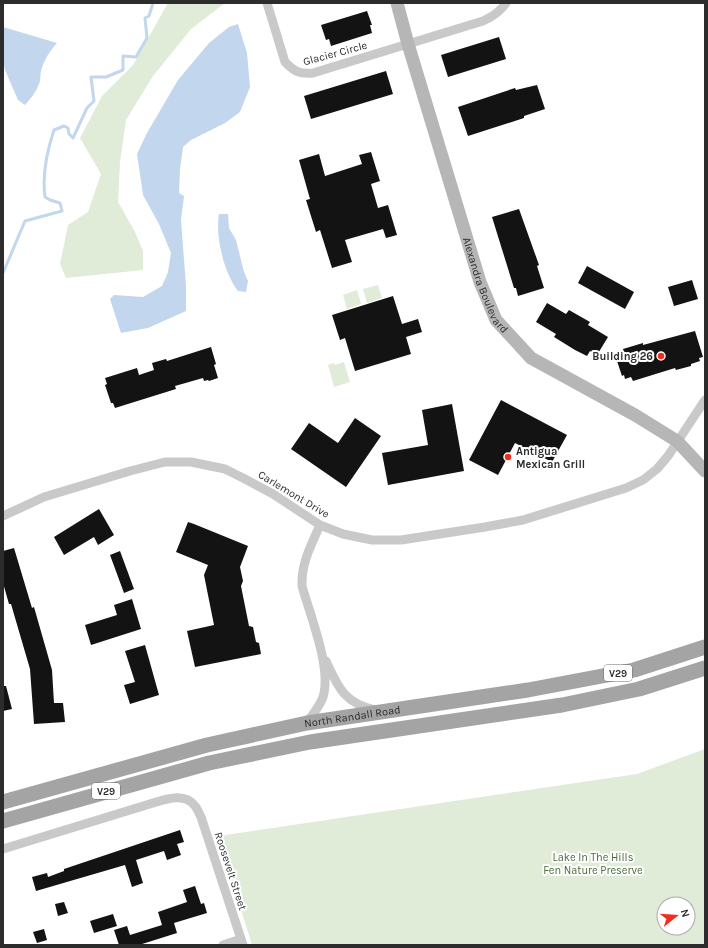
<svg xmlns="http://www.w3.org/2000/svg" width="708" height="948" viewBox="0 0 708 948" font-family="Karla,sans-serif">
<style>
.green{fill:#e0ebd8;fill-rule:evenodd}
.water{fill:#c2d6ed}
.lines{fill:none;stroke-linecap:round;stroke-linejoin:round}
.stream{stroke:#c2d6ed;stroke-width:3}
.building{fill:#131313}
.street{stroke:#c9c9c9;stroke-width:9}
.secondary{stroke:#b6b6b6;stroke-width:13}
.primary{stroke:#a4a4a4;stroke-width:15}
.poi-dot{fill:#f32c1e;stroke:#fff;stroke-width:1.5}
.labels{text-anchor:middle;stroke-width:4;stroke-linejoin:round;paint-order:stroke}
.shield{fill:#fff;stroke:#6b6b6b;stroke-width:1}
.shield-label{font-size:10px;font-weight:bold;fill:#2c2c2c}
.street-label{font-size:11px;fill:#2c2c2c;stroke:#fff}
.poi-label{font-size:11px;font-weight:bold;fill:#2c2c2c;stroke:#fff;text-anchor:end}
.park-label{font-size:11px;fill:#486b36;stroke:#fff}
</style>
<rect width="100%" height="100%" fill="#fff"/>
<g class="green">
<polygon points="168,3 225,3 191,29 153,76 126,120 120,162 118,202 135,232 143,251 143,270 66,278 60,264 68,225 88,212 101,174 80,138 102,96 133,65"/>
<polygon points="378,285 382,298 367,303 363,289"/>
<polygon points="357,290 361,304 347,309 343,295"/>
<polygon points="344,362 350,382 334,387 328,365 334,363 335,365"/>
<path d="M705,749v196h-453l-34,-109 419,-62zM664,904h24v24h-24z"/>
</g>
<g class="water">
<polygon points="238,24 247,53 250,87 240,112 225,123 191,140 183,147 180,169 179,193 184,196 181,220 186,286 186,311 148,328 121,333 110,299 114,295 143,297 162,286 168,272 171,253 159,224 143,195 137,154 147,133 178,80 209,43 229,27"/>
<path d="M3,27l54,16c-8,9 -13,17 -16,28 -1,4 0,9 -2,13 -3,8 -8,14 -14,21l-7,-5 -13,-30 -2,-10z"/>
<path d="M219,214h9l1,14 7,12 8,32 4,9 -2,11 -8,-1c-14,-18 -23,-54 -19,-77z"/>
</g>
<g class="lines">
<path class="stream" d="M3,273l22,-52 37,-10 -2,-8 -10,-3 -5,-3c-3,-22 2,-46 9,-67l10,-4 4,2 1,6 4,4 14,-30 7,-7 -3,-24h15l17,-7v-14l13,1 11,-19 -2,-20 4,-2 4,-13"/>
</g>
<g class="building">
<polygon points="367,11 372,25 370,25 372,33 331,46 329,39 326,40 321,25"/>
<polygon points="499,37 506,59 448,77 441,55"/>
<polygon points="386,71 393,94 311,119 304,96"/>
<polygon points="537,85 545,109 524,116 524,118 468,136 458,107 515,88 516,90"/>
<polygon points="371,152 380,181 371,184 378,208 388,205 397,235 386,238 383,229 345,240 352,262 332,268 320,230 316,232 306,200 310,199 299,160 319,154 325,176 362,164 359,155"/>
<polygon points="519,209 539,265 537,266 544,288 518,296 516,288 514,288 492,217"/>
<polygon points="587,266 634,292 625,309 578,283"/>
<polygon points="692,280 698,299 674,306 668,287"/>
<polygon points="393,296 402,324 418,319 422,332 406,337 411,354 355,371 345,338 340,340 332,315"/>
<polygon points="547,303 566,314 569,310 590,322 588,325 608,337 597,355 590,351 587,356 575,350 554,337 556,334 536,322"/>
<polygon points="695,331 703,357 699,358 700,361 691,364 691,366 676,370 675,368 633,381 631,377 625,379 624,375 622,376 617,361 620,360 619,355 624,354 623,349 643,343 643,345"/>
<polygon points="211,347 216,364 214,365 218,378 209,381 208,380 204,381 203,378 175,386 176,389 115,408 113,403 111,403 105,385 107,384 105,378 137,368 139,375 154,370 152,363 166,359 167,361"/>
<polygon points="501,400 567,435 552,462 515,443 498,475 469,460"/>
<polygon points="452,404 464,471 388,485 382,453 428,445 422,410"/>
<polygon points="355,418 381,436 346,487 291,449 309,423 338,443"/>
<polygon points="99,509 114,535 98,545 94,537 64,555 54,537"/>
<polygon points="188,522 194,524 248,546 240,567 243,581 241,586 249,626 253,627 256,642 259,643 261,654 195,667 187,631 214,625 204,575 208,565 176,552"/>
<polygon points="14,548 32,608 34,607 52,670 54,703 63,703 65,722 34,724 30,669 11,604 9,604 3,583 3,551"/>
<polygon points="120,551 134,589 124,593 110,555"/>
<polygon points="132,599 141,629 91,645 85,625 117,615 114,605"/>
<polygon points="145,645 159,695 130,704 124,685 135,682 125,651"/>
<polygon points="3,686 6,686 12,709 3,711"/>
<polygon points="180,830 184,842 177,844 181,855 167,860 164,851 136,860 143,883 132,887 125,865 36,891 32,877 47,873 48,877 64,871 64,869"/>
<polygon points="195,886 201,904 204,903 207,913 174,923 177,933 139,945 119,945 114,930 127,926 130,935 162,925 158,912 187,902 183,890"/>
<polygon points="64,902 68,913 58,916 55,904"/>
<polygon points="113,914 117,926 94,933 90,921"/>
<polygon points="44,929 47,940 37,943 33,932"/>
</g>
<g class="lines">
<g class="street">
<path d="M267,3l18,59c10,10 14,12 28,11l170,-52c9,-4 17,-9 23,-18"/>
<polyline points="3,516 44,497 130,471 165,462 191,462 225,469 245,479 273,494 320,525 343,534 372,540 401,540 485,527 523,520 626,488 643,480 657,469 668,456 705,400"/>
<path d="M326,661c12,26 18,42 49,49"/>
<path d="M307,723c5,-8 13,-17 16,-26 9,-29 -13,-82 -21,-111 -1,-22 9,-41 18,-61"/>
<path d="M3,849l150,-46c13,-4 32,-11 42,3 3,3 4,8 6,11l42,128"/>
<polyline points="223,945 241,939"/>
</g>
<path class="secondary" id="s1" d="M397,3l11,41 72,238 16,38 35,38 104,57 42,26 28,30"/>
<g class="primary">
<path id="s2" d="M3,802l204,-57 100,-22 221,-33 106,-20 71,-23"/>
<polyline points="3,821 209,763 310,742 562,705 639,689 705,668"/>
</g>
</g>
<g class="poi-dot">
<circle cx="661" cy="356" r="4"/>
<circle cx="508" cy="457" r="4"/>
</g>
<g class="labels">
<g class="shield">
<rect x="604" y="665" width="28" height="16" rx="3"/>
<rect x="92" y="783" width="28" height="16" rx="3"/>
</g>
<g class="shield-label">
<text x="618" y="677">V29</text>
<text x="106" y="795">V29</text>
</g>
<g class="street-label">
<text transform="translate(335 53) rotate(-15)" y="4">Glacier Circle</text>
<text dy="4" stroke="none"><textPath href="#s1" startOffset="296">Alexandra Boulevard</textPath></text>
<text transform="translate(294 494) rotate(31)" y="4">Carlemont Drive</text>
<text dy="4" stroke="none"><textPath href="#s2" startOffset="360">North Randall Road</textPath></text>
<text transform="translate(231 871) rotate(72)" y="4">Roosevelt Street</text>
</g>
<g class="poi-label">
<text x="653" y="360">Building 26</text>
<text x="516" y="455" text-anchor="start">Antigua<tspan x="516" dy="13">Mexican Grill</tspan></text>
</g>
<g class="park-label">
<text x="593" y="861">Lake In The Hills<tspan x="593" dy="13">Fen Nature Preserve</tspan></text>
</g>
</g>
<rect width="708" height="948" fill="none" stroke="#2c2c2c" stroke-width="8"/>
<g transform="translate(676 916) rotate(73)"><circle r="19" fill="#ffffff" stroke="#ababab"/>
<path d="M0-3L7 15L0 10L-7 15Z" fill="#f32c1e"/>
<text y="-6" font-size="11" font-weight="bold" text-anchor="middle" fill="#2c2c2c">N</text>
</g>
</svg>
